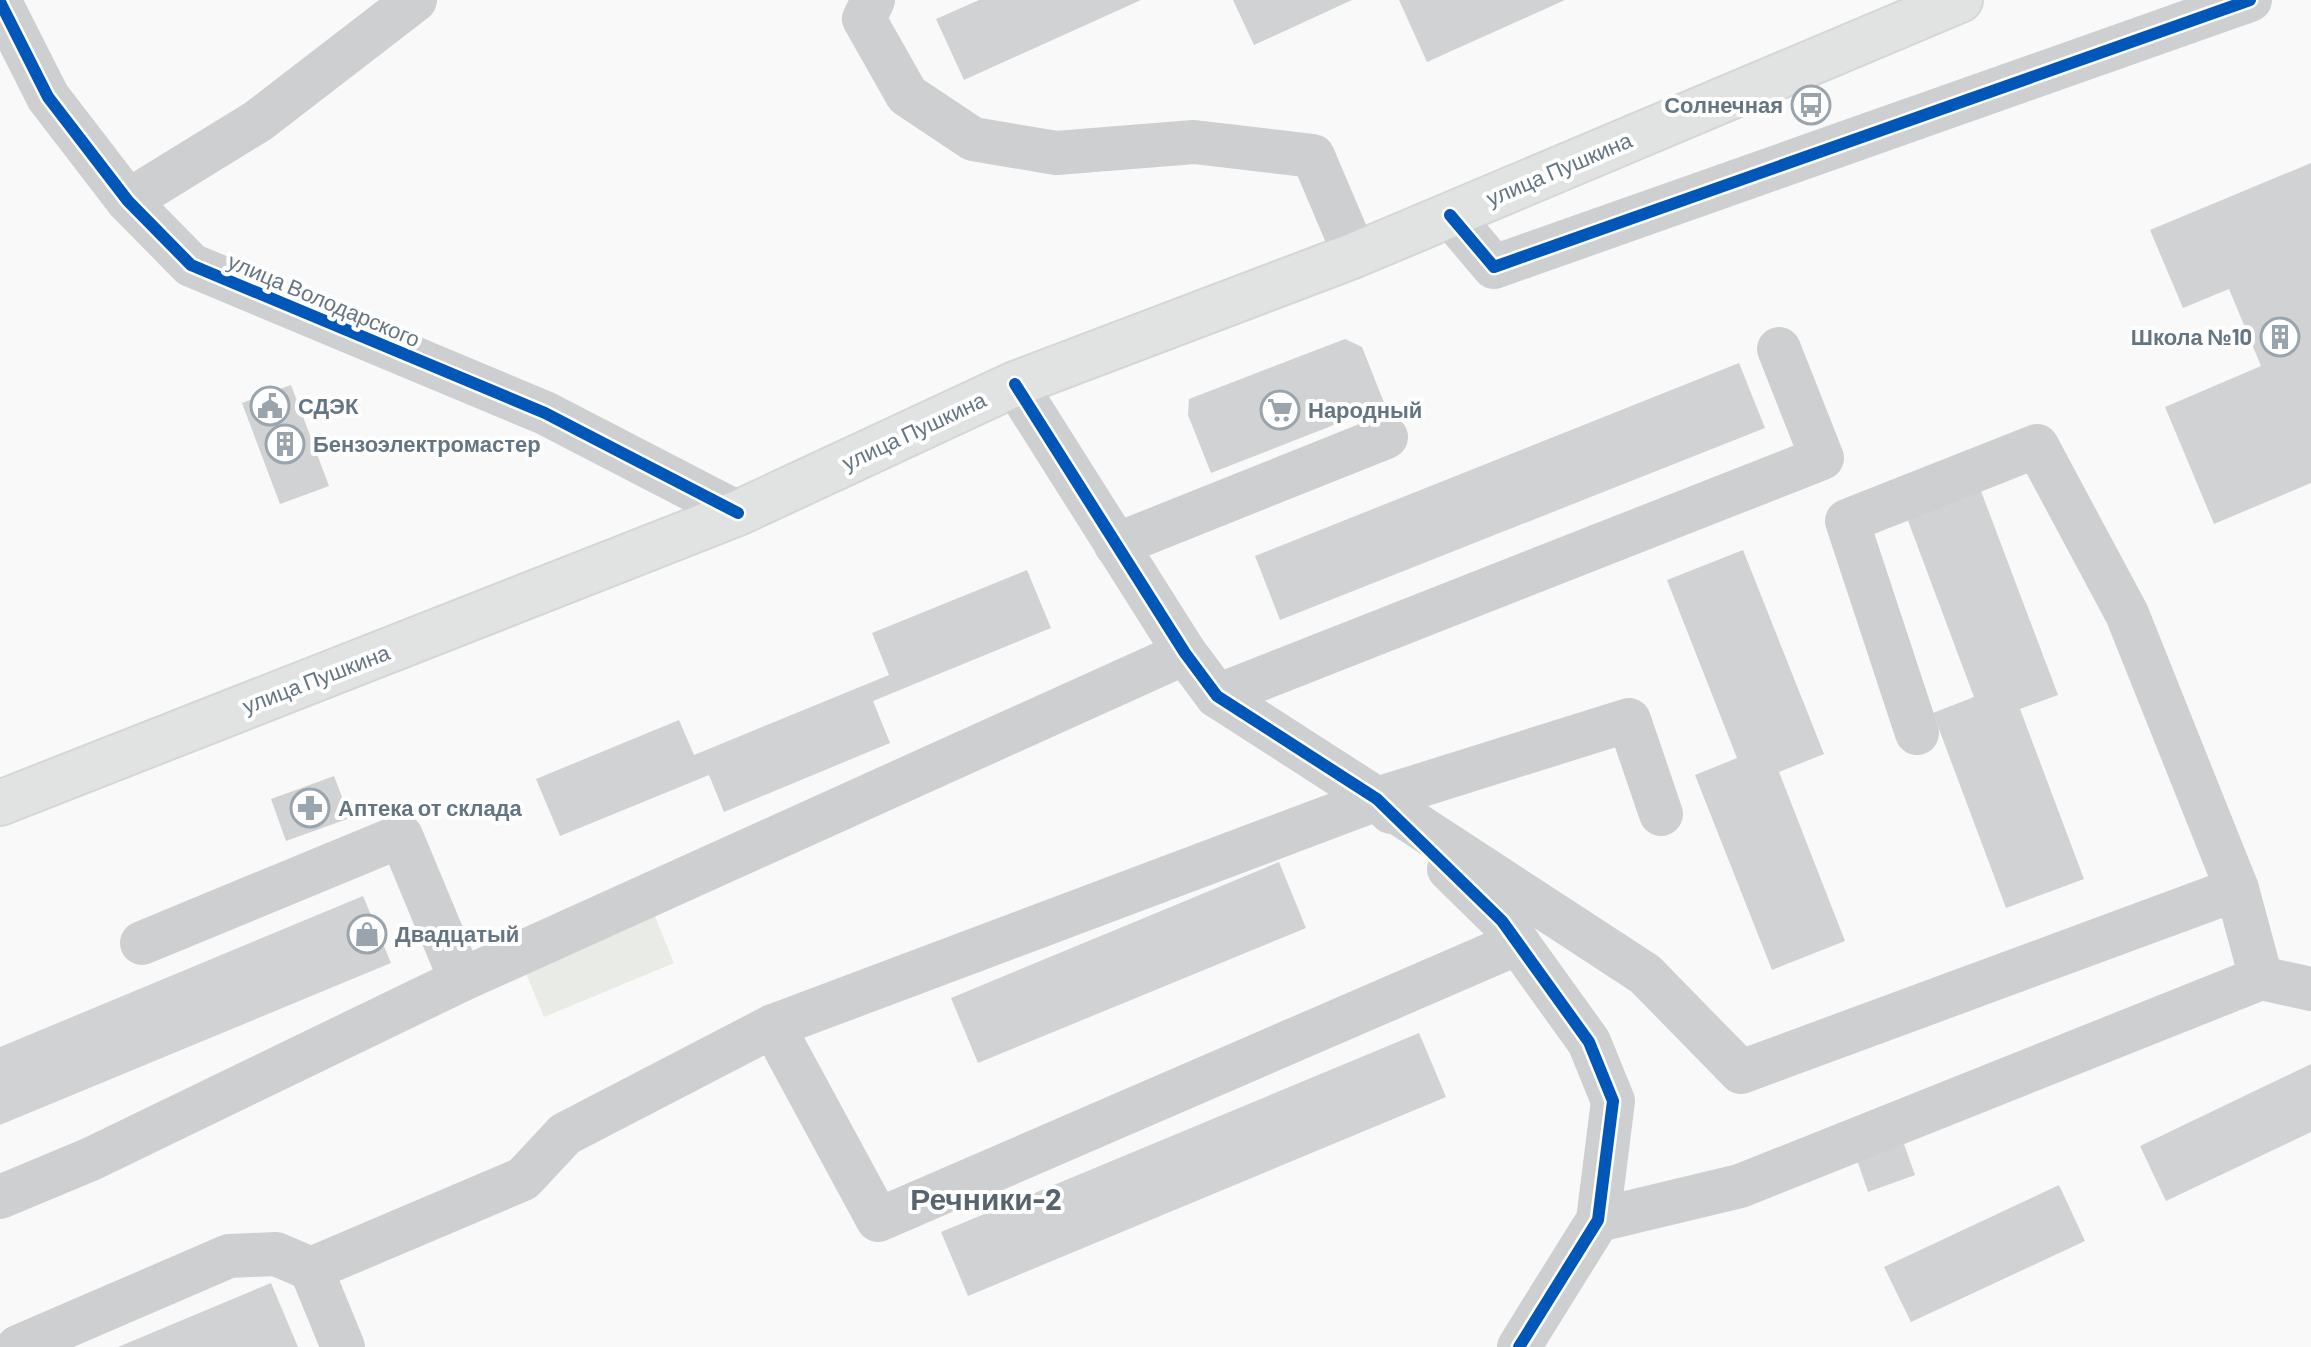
<svg xmlns="http://www.w3.org/2000/svg" width="2311" height="1347" viewBox="0 0 2311 1347" font-family="Barlow,sans-serif">
<style>
.green{fill:#e8ebe6}
.building{fill:#d0d2d3}
.lines{fill:none;stroke-linecap:round;stroke-linejoin:round}
.major-casing{stroke:#d5d6d7;stroke-width:48}
.minor{stroke:#cecfd0;stroke-width:44}
.major{stroke:#e1e2e2;stroke-width:44}
.cycleway-casing{stroke:#fff;stroke-width:17}
.cycleway{stroke:#0057b8;stroke-width:12}
.labels{text-anchor:middle;stroke-width:8;stroke-linejoin:round;paint-order:stroke}
.poi-label{font-size:22px;font-weight:bold;fill:#657683;stroke:#fff;text-anchor:start}
.street-label{font-size:22px;fill:#657683;stroke:#fff}
.district-label{font-size:30px;font-weight:bold;fill:#57646e;stroke:#fff}
</style>
<rect width="100%" height="100%" fill="#f9f9f9"/>
<polygon class="green" points="653,912 674,963 544,1017 523,966"/>
<g class="building">
<polygon points="979,0 1141,0 964,80 936,19"/>
<polygon points="1233,0 1352,0 1254,45"/>
<polygon points="1399,0 1565,0 1427,62"/>
<polygon points="2311,163 2311,483 2214,524 2165,407 2261,366 2229,289 2183,308 2150,230"/>
<polygon points="1345,339 1362,347 1385,405 1211,473 1188,415 1189,399"/>
<polygon points="1739,363 1765,428 1280,620 1255,556"/>
<polygon points="291,385 329,486 280,504 242,403"/>
<polygon points="1981,491 2058,695 2020,709 2084,879 2006,908 1933,713 1974,697 1907,518"/>
<polygon points="1743,550 1824,754 1779,772 1845,941 1772,970 1695,775 1737,758 1667,580"/>
<polygon points="1027,570 1051,628 873,701 890,743 724,812 709,775 560,836 536,779 679,720 694,755 889,675 872,633"/>
<polygon points="334,776 350,818 286,841 271,799"/>
<polygon points="1279,862 1306,928 978,1063 951,998"/>
<polygon points="363,896 391,963 0,1125 0,1047"/>
<polygon points="1419,1033 1446,1097 968,1296 941,1232"/>
<polygon points="2311,1064 2311,1132 2166,1201 2140,1146"/>
<polygon points="1904,1144 1915,1175 1868,1192 1857,1160"/>
<polygon points="2059,1185 2085,1241 1911,1322 1884,1267"/>
<polygon points="271,1283 298,1347 118,1347"/>
</g>
<g class="lines">
<defs>
<polyline id="major" points="0,803 738,513 1015,384 1355,255 1960,0"/>
</defs>
<use href="#major" class="major-casing"/>
<g class="minor">
<polyline points="873,0 864,19 907,95 973,139 1056,153 1194,142 1313,156 1355,255"/>
<polyline points="0,2 48,97 128,201 191,265 545,413 738,513"/>
<polyline points="128,201 258,121 415,0"/>
<polyline points="1450,215 1494,267 2250,0"/>
<polyline points="1015,384 1185,653 1217,696 1377,799 1391,812"/>
<polyline points="1116,545 1386,437"/>
<polyline points="1217,696 1822,458 1779,349"/>
<polyline points="1377,799 1645,974 1741,1072 2237,889 2127,614 2037,446 1847,521 1917,733"/>
<polyline points="1449,869 1502,921 1589,1042 1613,1101 1598,1220 1519,1347"/>
<polyline points="2237,889 2261,978"/>
<polyline points="142,943 401,836 461,980"/>
<polyline points="773,1026 878,1220 1518,943"/>
<polyline points="0,1197 91,1159 461,980 1185,653"/>
<polyline points="1598,1220 1740,1186 2261,978 2311,989"/>
<polyline points="311,1269 523,1179 565,1134 773,1026 1377,799 1629,720 1661,814"/>
<polyline points="18,1347 229,1256 276,1254 311,1269 343,1347"/>
</g>
<use href="#major" class="major"/>
<defs>
<g id="cycleway">
<polyline points="0,2 48,97 128,201 191,265 545,413 738,513"/>
<polyline points="1450,215 1494,267 2250,0"/>
<polyline points="1015,384 1185,653 1217,696 1377,799 1502,921 1589,1042 1613,1101 1598,1220 1519,1347"/>
</g>
</defs>
<use href="#cycleway" class="cycleway-casing"/>
<use href="#cycleway" class="cycleway"/>
</g>
<defs>
<symbol id="bus-ring" viewBox="-11 -11 22 22"><circle r="9.5" fill="#fff" stroke="#99a4ac" stroke-width="1.5"/><path d="M-5-6H5V4H4V6H2V4H-2V6H-4V4H-5ZM-3.5-4V0h7V-4ZM-3.5 1.2v1.5H-2V1.2ZM2 1.2v1.5H3.5V1.2Z" fill="#99a4ac"/></symbol>
<symbol id="building-ring" viewBox="-11 -11 22 22"><circle r="9.5" fill="#fff" stroke="#99a4ac" stroke-width="1.5"/><path d="M-4-6H4V6H1V3H-1V6H-4ZM-2.5-4.3h1.7v1.8h-1.7ZM.8-4.3h1.7v1.8H.8ZM-2.5-1h1.7V.8h-1.7ZM.8-1h1.7V.8H.8Z" fill="#99a4ac"/></symbol>
<symbol id="civic-ring" viewBox="-11 -11 22 22"><circle r="9.5" fill="#fff" stroke="#99a4ac" stroke-width="1.5"/><path d="M-.6-6.5H3V-4.5H.6V-3L4-1V1h2V6H-6V1h2V-1L-.6-3ZM-1.2 2.5V6h2.4V2.5Z" fill="#99a4ac"/></symbol>
<symbol id="supermarket-ring" viewBox="-11 -11 22 22"><circle r="9.5" fill="#fff" stroke="#99a4ac" stroke-width="1.5"/><path d="M-6-5.5h2.5l.6 2H6L4.5 2H-2.5L-4.4-4H-6ZM-1.5 3.2a1.3 1.3 0 1 0 .1 0ZM3 3.2a1.3 1.3 0 1 0 .1 0Z" fill="#99a4ac"/></symbol>
<symbol id="pharmacy-ring" viewBox="-11 -11 22 22"><circle r="9.5" fill="#fff" stroke="#99a4ac" stroke-width="1.5"/><path d="M-2-6h4v4h4v4h-4v4h-4v-4h-4v-4h4Z" fill="#99a4ac"/></symbol>
<symbol id="shop-ring" viewBox="-11 -11 22 22"><circle r="9.5" fill="#fff" stroke="#99a4ac" stroke-width="1.5"/><path d="M-5-2.5h2.3a2.7 3.5 0 0 1 5.4 0H5L5.5 6h-11ZM-1.5-2.5h3a1.5 2.3 0 0 0-3 0Z" fill="#99a4ac"/></symbol>
</defs>
<g fill-rule="evenodd">
<use href="#bus-ring" x="1789" y="83" width="44" height="44"/>
<use href="#building-ring" x="2258" y="315" width="44" height="44"/>
<use href="#civic-ring" x="248" y="384" width="44" height="44"/>
<use href="#supermarket-ring" x="1258" y="388" width="44" height="44"/>
<use href="#building-ring" x="263" y="422" width="44" height="44"/>
<use href="#pharmacy-ring" x="288" y="786" width="44" height="44"/>
<use href="#shop-ring" x="345" y="912" width="44" height="44"/>
</g>
<g class="labels">
<g class="poi-label">
<text x="1783" y="113" text-anchor="end">Солнечная</text>
<text x="2252" y="345" text-anchor="end">Школа №10</text>
<text x="298" y="414">СДЭК</text>
<text x="1308" y="418">Народный</text>
<text x="313" y="452">Бензоэлектромастер</text>
<text x="338" y="816">Аптека от склада</text>
<text x="395" y="942">Двадцатый</text>
</g>
<g class="street-label">
<text transform="translate(1559 169) rotate(-23)" y="8">улица Пушкина</text>
<text transform="translate(324 300) rotate(23)" y="8">улица Володарского</text>
<text transform="translate(914 431) rotate(-25)" y="8">улица Пушкина</text>
<text transform="translate(316 679) rotate(-21)" y="8">улица Пушкина</text>
</g>
<g class="district-label">
<text x="986" y="1210">Речники-2</text>
</g>
</g>
</svg>
